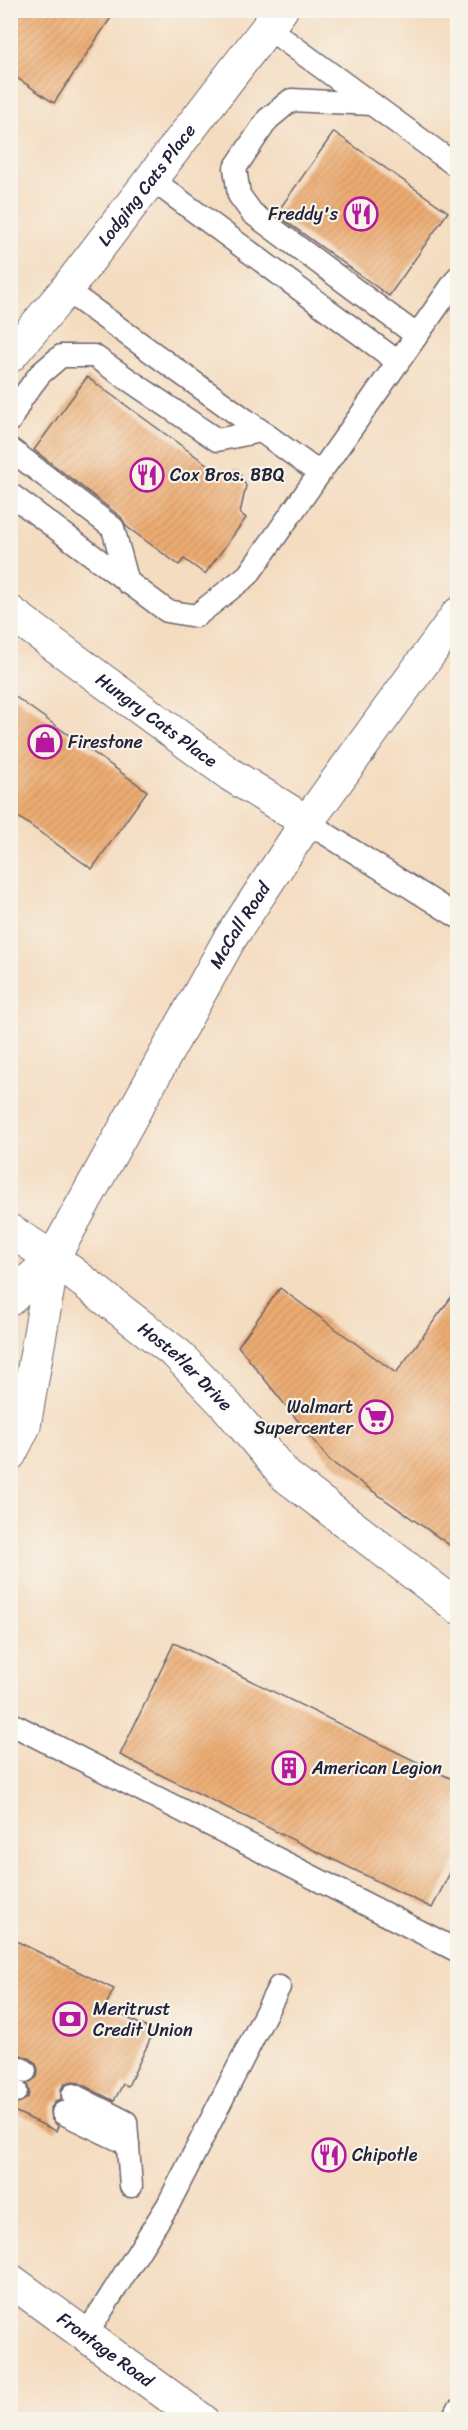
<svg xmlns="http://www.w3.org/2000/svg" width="468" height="2430" viewBox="0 0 468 2430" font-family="Sriracha,sans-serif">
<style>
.building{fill:url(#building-hatch)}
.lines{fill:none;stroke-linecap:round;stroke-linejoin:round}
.service-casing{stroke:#6c636a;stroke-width:25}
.minor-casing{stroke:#6c636a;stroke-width:35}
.secondary-casing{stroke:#6c636a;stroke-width:35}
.service{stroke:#fff;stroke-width:22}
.minor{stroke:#fff;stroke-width:33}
.secondary{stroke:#fff;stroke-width:33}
.labels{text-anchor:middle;stroke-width:4.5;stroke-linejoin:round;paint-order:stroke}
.street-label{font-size:18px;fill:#22223b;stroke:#f7f3e8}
.poi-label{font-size:18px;fill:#22223b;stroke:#f7f3e8;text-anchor:start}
</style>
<defs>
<pattern id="building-hatch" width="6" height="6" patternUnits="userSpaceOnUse" patternTransform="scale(1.5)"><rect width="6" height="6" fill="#ecac72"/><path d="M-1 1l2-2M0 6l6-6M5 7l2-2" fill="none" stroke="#ca9464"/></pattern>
</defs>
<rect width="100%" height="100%" fill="#f7f3e8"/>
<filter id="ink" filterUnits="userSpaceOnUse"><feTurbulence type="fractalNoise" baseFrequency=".0167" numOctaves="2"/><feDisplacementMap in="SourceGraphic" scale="12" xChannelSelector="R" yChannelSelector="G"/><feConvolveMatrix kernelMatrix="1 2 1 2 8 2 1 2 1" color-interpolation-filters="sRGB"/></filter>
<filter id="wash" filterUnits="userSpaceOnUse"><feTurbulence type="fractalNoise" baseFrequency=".008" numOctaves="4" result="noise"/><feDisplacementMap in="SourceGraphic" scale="24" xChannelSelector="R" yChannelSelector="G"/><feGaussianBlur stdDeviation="1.35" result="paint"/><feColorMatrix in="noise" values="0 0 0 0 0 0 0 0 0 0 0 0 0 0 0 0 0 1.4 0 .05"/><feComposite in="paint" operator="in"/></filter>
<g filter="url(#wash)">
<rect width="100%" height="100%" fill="#f4dcc0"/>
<g id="blocks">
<g class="building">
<polygon points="10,10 116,10 54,103 10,73"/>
<polygon points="334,132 448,212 389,296 276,214"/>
<polygon points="87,377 219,473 238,470 246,486 240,513 246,518 205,574 184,559 179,565 127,527 121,517 34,450"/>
<polygon points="10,693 147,791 92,869 10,811"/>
<polygon points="280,1288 396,1373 458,1288 458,1551 330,1461 238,1346"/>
<polygon points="174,1643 458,1782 458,1857 432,1908 120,1755"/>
<polygon points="10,1938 114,1989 105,2007 154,2031 128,2086 123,2084 114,2101 79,2083 72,2082 65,2084 61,2089 61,2100 55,2102 51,2108 52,2120 58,2126 56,2131 10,2109 10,2103 17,2104 28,2098 29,2091 27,2084 37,2077 38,2070 36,2064 31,2059 10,2051"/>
</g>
</g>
</g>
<g filter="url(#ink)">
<use href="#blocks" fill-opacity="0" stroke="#6c636a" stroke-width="1.5"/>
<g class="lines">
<defs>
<g id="service">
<polyline points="268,28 458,167"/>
<polyline points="372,104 291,100 268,119 235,168 239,195 252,213 416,335"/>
<polyline points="151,179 398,362"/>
<polyline points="66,290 319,473"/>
<polyline points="10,421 22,398 40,374 61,356 94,356 217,440 261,431"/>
<polyline points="10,449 113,528 128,583"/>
<polyline points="10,494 167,611 196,616 248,575 458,277"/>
<polyline points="307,822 458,917"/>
<polyline points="10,1723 458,1951"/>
<polyline points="10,2064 25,2071"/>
<polyline points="10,2088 16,2091"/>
<polyline points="73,2095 126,2122 131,2186"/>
<polyline points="63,2113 128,2144"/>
<polyline points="86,2335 168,2205 279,1987"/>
<polyline points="451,2420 458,2410"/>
</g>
<g id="minor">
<path id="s1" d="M10,356l56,-66 215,-280"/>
<path id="s2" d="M10,612l221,163 76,47"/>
<path id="s3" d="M10,1231l43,27 124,96 49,51 60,71 172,131"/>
<path id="s4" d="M10,2280l192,140"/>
</g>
<g id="secondary">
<path id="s5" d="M10,1299l43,-41 176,-318 78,-118 151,-208"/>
<polyline points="10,1454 24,1426 53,1258"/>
</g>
</defs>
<use href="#service" class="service-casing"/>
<use href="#minor" class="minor-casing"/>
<use href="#secondary" class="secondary-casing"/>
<use href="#service" class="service"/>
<use href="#minor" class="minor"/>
<use href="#secondary" class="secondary"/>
</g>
</g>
<defs>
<symbol id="restaurant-ring" viewBox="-11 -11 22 22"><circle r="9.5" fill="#f7f3e8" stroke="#b5179e" stroke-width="1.5"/><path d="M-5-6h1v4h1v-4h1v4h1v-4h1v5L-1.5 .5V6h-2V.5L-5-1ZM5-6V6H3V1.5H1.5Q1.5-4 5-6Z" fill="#b5179e"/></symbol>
<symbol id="shop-ring" viewBox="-11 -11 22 22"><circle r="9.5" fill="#f7f3e8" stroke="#b5179e" stroke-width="1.5"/><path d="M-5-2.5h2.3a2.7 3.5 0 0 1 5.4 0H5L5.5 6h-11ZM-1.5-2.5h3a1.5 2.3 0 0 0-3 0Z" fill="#b5179e"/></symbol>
<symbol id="supermarket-ring" viewBox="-11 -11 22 22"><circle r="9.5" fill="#f7f3e8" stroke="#b5179e" stroke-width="1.5"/><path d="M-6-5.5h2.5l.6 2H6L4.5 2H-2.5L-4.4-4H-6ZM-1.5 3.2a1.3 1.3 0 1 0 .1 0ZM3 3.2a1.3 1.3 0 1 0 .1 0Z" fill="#b5179e"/></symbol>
<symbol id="building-ring" viewBox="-11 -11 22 22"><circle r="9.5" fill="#f7f3e8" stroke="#b5179e" stroke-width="1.5"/><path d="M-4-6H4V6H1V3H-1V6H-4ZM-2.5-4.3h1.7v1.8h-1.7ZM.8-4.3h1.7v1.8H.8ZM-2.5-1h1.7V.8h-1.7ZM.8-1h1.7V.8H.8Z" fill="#b5179e"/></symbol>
<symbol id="bank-ring" viewBox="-11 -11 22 22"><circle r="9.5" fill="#f7f3e8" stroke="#b5179e" stroke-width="1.5"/><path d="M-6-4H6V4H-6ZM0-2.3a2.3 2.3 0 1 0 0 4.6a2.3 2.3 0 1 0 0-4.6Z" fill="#b5179e"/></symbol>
</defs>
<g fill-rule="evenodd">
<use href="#restaurant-ring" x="342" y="195" width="38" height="38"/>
<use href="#restaurant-ring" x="128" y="456" width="38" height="38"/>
<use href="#shop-ring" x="26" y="723" width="38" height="38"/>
<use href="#supermarket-ring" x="357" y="1398" width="38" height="38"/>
<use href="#building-ring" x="270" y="1749" width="38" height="38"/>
<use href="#bank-ring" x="51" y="2000" width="38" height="38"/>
<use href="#restaurant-ring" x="310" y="2136" width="38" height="38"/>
</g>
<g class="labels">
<g class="street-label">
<text dy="6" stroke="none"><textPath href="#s1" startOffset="219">Lodging Cats Place</textPath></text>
<text dy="6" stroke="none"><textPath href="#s2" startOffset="182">Hungry Cats Place</textPath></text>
<text dy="6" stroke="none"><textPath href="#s5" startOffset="441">McCall Road</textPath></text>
<text dy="6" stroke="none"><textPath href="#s3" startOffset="222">Hostetler Drive</textPath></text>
<text dy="6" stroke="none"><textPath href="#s4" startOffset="118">Frontage Road</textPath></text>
</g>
<g class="poi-label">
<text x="338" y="220" text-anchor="end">Freddy's</text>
<text x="170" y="481">Cox Bros. BBQ</text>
<text x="68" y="748">Firestone</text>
<text x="353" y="1413" text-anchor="end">Walmart<tspan x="353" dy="21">Supercenter</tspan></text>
<text x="312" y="1774">American Legion</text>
<text x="93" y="2015">Meritrust<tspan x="93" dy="21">Credit Union</tspan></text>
<text x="352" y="2161">Chipotle</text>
</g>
</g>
<rect width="468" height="2430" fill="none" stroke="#f7f3e8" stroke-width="36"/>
</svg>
